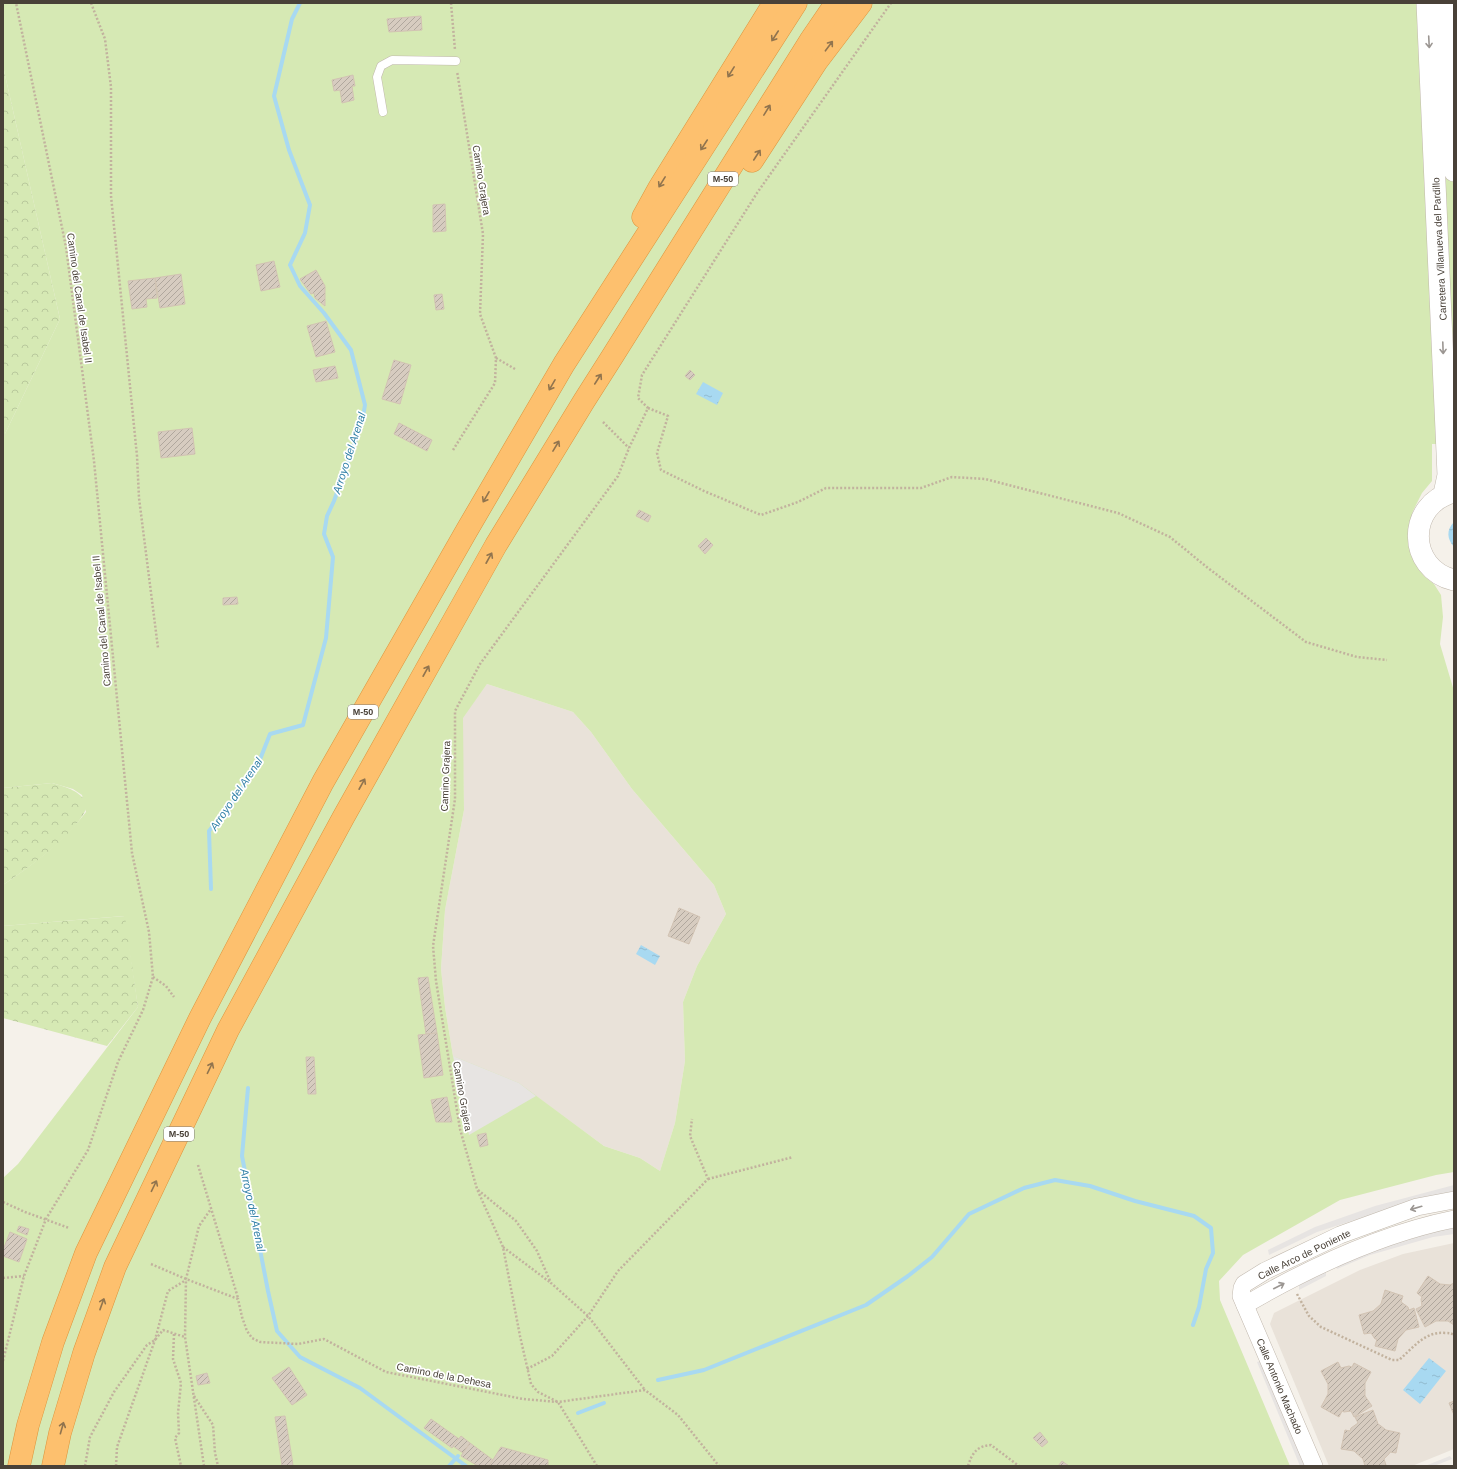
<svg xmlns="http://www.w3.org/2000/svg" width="1457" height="1469" viewBox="0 0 1457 1469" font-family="Helvetica,sans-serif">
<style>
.residential{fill:#e9e2d9}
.grass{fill:#d6e9b4;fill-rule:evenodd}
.forest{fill:url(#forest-crowns)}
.parking{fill:#e7e4e2}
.water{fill:url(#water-ripples)}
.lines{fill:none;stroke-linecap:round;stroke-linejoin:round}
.stream{stroke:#a8d9f1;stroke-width:4}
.building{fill:url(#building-hatch);stroke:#d2c3b3}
.service-casing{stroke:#c1b8ad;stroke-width:9}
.minor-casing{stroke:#c1b8ad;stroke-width:18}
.tertiary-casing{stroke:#c1b8ad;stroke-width:22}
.motorway-casing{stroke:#dd943c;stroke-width:23}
.path{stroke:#c2b29e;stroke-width:2.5;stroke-dasharray:2 2;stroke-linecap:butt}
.service{stroke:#fff;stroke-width:8}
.minor{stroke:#fff;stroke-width:17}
.tertiary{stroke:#fff;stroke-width:21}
.motorway{stroke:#fdc06e;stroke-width:22}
.oneway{stroke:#91744e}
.oneway2{stroke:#9b9692}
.labels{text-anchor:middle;stroke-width:3.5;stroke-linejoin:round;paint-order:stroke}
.shield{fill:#fff;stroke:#807a74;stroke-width:1}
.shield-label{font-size:9px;font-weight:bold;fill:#494138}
.street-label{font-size:10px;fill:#494138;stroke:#fff}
.water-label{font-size:11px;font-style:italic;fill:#2e7ea6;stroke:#fff}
</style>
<defs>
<pattern id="forest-crowns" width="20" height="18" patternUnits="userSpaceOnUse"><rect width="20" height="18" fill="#d6e9b4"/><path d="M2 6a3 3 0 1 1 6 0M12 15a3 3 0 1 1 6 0" fill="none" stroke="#b9c99c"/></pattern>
<pattern id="water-ripples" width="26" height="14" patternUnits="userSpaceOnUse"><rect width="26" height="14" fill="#a8d9f1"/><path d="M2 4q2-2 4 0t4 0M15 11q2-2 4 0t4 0" fill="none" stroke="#92bbcf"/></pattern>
<pattern id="building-hatch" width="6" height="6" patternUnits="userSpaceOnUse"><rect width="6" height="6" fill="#d7ccc0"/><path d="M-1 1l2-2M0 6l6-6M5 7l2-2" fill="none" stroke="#b0a79d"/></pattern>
</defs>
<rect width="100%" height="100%" fill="#f5f1ea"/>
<g class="residential">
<polygon points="487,684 573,712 591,732 632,789 714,885 726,914 697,966 683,1002 685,1061 675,1123 660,1171 640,1158 604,1146 536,1096 453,1056 445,1007 441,969 445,910 464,810 462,718"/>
<polygon points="1454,1243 1454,1449 1412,1466 1329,1466 1270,1324 1274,1313 1360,1270 1403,1254"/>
</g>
<path class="grass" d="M3,3h1451v441h-22v37l-10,12 -9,18 -4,16 2,24 5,14 8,11 10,8 7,11 2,22 -3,27 14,47v481l-18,3 -96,25 -97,55 -24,26 1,19 70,166h-1287v-288l15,-14 120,-157 -14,-91 -121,10v-41c31,-21 60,-43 83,-73l-4,-17 -9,-6 -21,-6 -49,5v-350l57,-119 -57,-253zM487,684l86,28 18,20 41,57 82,96 12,29 -29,52 -14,36 2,59 -10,62 -15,48 -20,-13 -36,-12 -85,-63 -66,-27 -8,-49 -4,-38 4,-59 19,-100 -1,-92z"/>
<g class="forest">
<polygon points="3,66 60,319 3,438"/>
<path d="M52,783c17,5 26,7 36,21 -8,28 -61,65 -85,81v-97z"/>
<polygon points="125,916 138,1007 107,1046 3,1018 3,926"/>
</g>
<g class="parking">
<polygon points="453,1056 519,1083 536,1096 469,1135"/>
<polygon points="1454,1185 1454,1192 1377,1213 1317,1232 1269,1255 1268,1250 1315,1227 1375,1206"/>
<polygon points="1454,1226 1454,1234 1433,1237 1370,1255 1337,1269 1336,1263 1367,1249"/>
<polygon points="1326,1270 1326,1276 1299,1290 1299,1283"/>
<polygon points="1261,1361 1305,1466 1300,1466 1257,1362"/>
<polygon points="1450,1456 1452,1459 1434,1466 1425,1466"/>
</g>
<g class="water">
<polygon points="703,382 723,393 717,405 696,394"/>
<path d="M1454,522v25c-7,-8 -8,-17 0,-25z"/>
<polygon points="641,945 660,956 655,965 636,954"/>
<polygon points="1429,1358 1446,1371 1420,1404 1403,1390"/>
</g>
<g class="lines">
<g class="stream">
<polyline points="211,889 209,831 235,799 259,762 270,734 303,725 326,638 333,557 324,534 327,516 334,501 362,422 365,405 351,350 324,313 300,286 290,265 305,233 310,205 289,150 274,96 292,19 300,3"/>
<polyline points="248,1088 242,1156 268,1291 277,1331 300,1357 360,1388 466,1466"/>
<polyline points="658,1380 704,1370 866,1305 908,1276 932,1257 969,1214 1024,1188 1055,1180 1090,1186 1135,1201 1194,1216 1211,1228 1213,1253 1206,1269 1199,1307 1193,1325"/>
<polyline points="578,1413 604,1403"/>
<polyline points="449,1466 458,1456"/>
</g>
</g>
<g class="building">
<polygon points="421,16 422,30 389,32 387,19"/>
<polygon points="353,75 355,86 352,86 354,100 342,103 340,90 334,91 332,80"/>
<polygon points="445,204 446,231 433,232 433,205"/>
<polygon points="274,261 280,287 261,291 256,265"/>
<polygon points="316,270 325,286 325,306 315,298 314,293 311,294 300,279"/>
<polygon points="181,274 185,304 160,308 155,278"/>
<polygon points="155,278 157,298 146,299 147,307 132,309 128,281"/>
<polygon points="442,294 444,309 436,310 434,295"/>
<polygon points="326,321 335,352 316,357 307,326"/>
<polygon points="394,360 411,365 400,404 382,399"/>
<polygon points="335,366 338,378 316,382 313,370"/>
<polygon points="690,370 695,375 690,380 685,376"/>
<polygon points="399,423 432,440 427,451 394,434"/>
<polygon points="192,428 195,454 161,458 158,432"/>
<polygon points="639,510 651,516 648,522 636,516"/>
<polygon points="706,538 713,545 705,554 698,546"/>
<polygon points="237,597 238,604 223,605 223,598"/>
<polygon points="679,908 700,917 689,944 668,936"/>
<polygon points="428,977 437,1033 426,1034 418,978"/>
<polygon points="437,1033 443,1075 424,1078 418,1035"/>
<polygon points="306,1057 314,1057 316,1094 308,1094"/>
<polygon points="447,1097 452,1122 436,1122 431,1100"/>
<polygon points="486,1133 488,1145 480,1147 477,1135"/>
<polygon points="19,1226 29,1229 27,1235 17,1231"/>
<polygon points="10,1232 27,1239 19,1262 3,1256 3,1250"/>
<polygon points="1428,1276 1440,1284 1450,1285 1454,1283 1454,1325 1448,1321 1436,1321 1425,1327 1416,1309 1422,1306 1421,1299 1422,1297 1417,1293"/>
<polygon points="1385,1290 1403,1296 1401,1302 1408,1307 1409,1310 1414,1308 1419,1327 1406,1330 1398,1339 1395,1351 1375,1346 1377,1339 1375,1339 1371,1333 1364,1334 1359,1315 1373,1311 1381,1304"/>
<polygon points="1338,1362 1341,1368 1349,1366 1352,1367 1354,1363 1371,1372 1365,1383 1365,1396 1372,1406 1354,1417 1351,1411 1344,1412 1342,1411 1339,1417 1321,1407 1328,1394 1328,1384 1321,1371"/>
<polygon points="289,1367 307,1395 292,1405 272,1378"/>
<polygon points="207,1373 210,1383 198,1385 196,1376"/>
<polygon points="1454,1401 1454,1415 1449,1403"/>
<polygon points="1373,1410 1378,1424 1381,1426 1386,1430 1400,1433 1396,1453 1390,1452 1389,1454 1384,1459 1386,1465 1383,1466 1365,1466 1363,1459 1354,1451 1341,1449 1345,1430 1350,1431 1351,1428 1358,1423 1355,1417"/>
<polygon points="285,1416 292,1458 293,1466 282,1466 275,1417"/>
<polygon points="431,1419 459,1439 452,1448 424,1428"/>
<polygon points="1040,1432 1048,1442 1042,1447 1033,1438"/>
<polygon points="461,1436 470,1443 463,1453 453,1446"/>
<polygon points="470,1443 493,1460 489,1466 478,1466 461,1456"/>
<polygon points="501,1447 548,1460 548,1466 489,1466"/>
<polygon points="1062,1461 1069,1466 1058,1466"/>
</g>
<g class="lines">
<defs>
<polyline id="service" points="383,112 377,77 381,66 392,60 456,61"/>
<g id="minor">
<path d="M1245,1305c65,-38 135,-71 209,-86"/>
<polyline points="1314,1466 1241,1296 1242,1288 1244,1284 1265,1271 1340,1235 1417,1207 1454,1200"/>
</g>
<g id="tertiary">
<polyline points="1427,3 1448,475 1444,494"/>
<polyline points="1445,3 1454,171"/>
<path d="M1454,492c-48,12 -47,77 0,88"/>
</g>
<g id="motorway">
<polyline points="752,161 817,61 861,3"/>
<polyline points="643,217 659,188 774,3"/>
<polyline points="19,1466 28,1425 53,1342 86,1253 200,1018 323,782 467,530 564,364 796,3"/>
<polyline points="53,1466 60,1433 84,1353 115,1267 228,1030 343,818 496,545 584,401 612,357 810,41 836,3"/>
</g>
</defs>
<use href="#service" class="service-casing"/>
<use href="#minor" class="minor-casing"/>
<use href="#tertiary" class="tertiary-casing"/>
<use href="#motorway" class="motorway-casing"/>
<g class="path">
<polyline points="91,3 105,39 111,87 111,196 137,456 139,498 158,648"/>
<polyline points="451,3 455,50"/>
<polyline points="496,358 515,369"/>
<polyline points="648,408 668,416 657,453 661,470 704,491 761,515 798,502 826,488 921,488 952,477 985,479 1118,513 1170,537 1208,568 1306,642 1357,657 1387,660"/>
<polyline points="603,422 629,448"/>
<polyline points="453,450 495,383 496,358 480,314 483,234 457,71"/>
<polyline points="153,977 166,986 174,997"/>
<polyline points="198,1165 238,1298"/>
<polyline points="708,1179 793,1157"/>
<polyline points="478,1190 516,1221 537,1251 551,1283 588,1316 645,1390"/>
<polyline points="3,1202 25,1212 69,1228"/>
<polyline points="503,1247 551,1283"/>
<polyline points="151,1264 186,1279 238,1299 242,1317 247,1331 252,1338 260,1342 298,1344 324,1339 386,1372 523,1399 558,1402 645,1390 678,1415 719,1466"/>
<polyline points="3,1278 24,1276"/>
<path d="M1297,1294l12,22 12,11 71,33h7c14,-12 26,-29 46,-27 4,0 6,0 9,2"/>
<polyline points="174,1334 173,1359 181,1383 178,1413 179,1433 175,1438 181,1466"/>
<polyline points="3,1361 24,1276 46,1219 88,1150 118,1062 143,1010 153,977 149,932 132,853 94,461 66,247 16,3"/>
<polyline points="527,1369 552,1356 588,1316 618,1271 708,1179 690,1136 692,1119"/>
<polyline points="194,1396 213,1425 215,1453 218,1466"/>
<polyline points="85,1466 90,1437 114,1392 147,1345 155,1340 163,1330 185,1337"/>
<polyline points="116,1466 117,1447 155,1340 168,1291 186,1280"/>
<polyline points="204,1466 185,1337 186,1279 199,1226 211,1209"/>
<polyline points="597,1466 558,1402 538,1392 531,1384 520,1336 503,1247 477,1189 460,1129 436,981 433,946 455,799 455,711 480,664 618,476 629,448 648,408 638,398 642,375 757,193 891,3"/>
<path d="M968,1466c4,-13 9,-20 23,-21l28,21"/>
</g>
<use href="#service" class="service"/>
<use href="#minor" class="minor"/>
<use href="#tertiary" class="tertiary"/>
<use href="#motorway" class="motorway"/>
</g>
<defs><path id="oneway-shaft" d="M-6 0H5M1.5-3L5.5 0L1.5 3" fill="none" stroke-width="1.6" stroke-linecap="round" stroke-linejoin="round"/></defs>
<g class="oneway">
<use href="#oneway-shaft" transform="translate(775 36) rotate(123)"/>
<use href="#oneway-shaft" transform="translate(829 46) rotate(-53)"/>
<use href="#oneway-shaft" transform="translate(731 72) rotate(122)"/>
<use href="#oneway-shaft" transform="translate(767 110) rotate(-58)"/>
<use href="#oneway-shaft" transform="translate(704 145) rotate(123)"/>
<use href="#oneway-shaft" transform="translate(757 155) rotate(-57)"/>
<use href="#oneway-shaft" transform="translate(662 182) rotate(122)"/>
<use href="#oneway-shaft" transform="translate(598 379) rotate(-57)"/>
<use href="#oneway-shaft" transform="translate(552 385) rotate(120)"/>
<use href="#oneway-shaft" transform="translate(556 446) rotate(-59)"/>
<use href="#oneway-shaft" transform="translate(486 497) rotate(120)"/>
<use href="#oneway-shaft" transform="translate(489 558) rotate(-61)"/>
<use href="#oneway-shaft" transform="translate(426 671) rotate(-61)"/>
<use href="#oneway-shaft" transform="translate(362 784) rotate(-61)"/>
<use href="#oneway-shaft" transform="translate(210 1068) rotate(-64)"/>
<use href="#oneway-shaft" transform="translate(154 1186) rotate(-64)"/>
<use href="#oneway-shaft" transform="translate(102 1304) rotate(-70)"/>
<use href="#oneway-shaft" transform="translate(62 1428) rotate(-74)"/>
</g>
<g class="oneway2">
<use href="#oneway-shaft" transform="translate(1429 42) rotate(87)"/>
<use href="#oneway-shaft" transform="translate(1443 348) rotate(88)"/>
<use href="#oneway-shaft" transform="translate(1416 1208) rotate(164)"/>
<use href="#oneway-shaft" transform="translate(1279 1286) rotate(-27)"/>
</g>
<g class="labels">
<g class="shield">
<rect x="708" y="172" width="30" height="14" rx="3"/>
<rect x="348" y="705" width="30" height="14" rx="3"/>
<rect x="164" y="1127" width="30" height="14" rx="3"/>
</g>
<g class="shield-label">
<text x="723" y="182">M-50</text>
<text x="363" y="715">M-50</text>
<text x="179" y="1137">M-50</text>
</g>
<g class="street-label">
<text transform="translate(482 180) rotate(81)" y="4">Camino Grajera</text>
<text transform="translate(1439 249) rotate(-93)" y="4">Carretera Villanueva del Pardillo</text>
<text transform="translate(80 298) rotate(82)" y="4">Camino del Canal de Isabel II</text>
<text transform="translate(101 621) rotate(-95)" y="4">Camino del Canal de Isabel II</text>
<text transform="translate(445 776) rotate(-88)" y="4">Camino Grajera</text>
<text transform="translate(463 1096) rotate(80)" y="4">Camino Grajera</text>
<text transform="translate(1304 1254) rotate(-26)" y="4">Calle Arco de Poniente</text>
<text transform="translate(444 1375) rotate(11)" y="4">Camino de la Dehesa</text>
<text transform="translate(1280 1386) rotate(67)" y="4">Calle Antonio Machado</text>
</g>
<g class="water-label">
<text transform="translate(349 453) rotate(-72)" y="4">Arroyo del Arenal</text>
<text transform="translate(236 794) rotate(-56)" y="4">Arroyo del Arenal</text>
<text transform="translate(253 1210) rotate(78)" y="4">Arroyo del Arenal</text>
</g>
</g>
<rect width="1457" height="1469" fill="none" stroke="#494138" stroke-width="8"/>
</svg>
